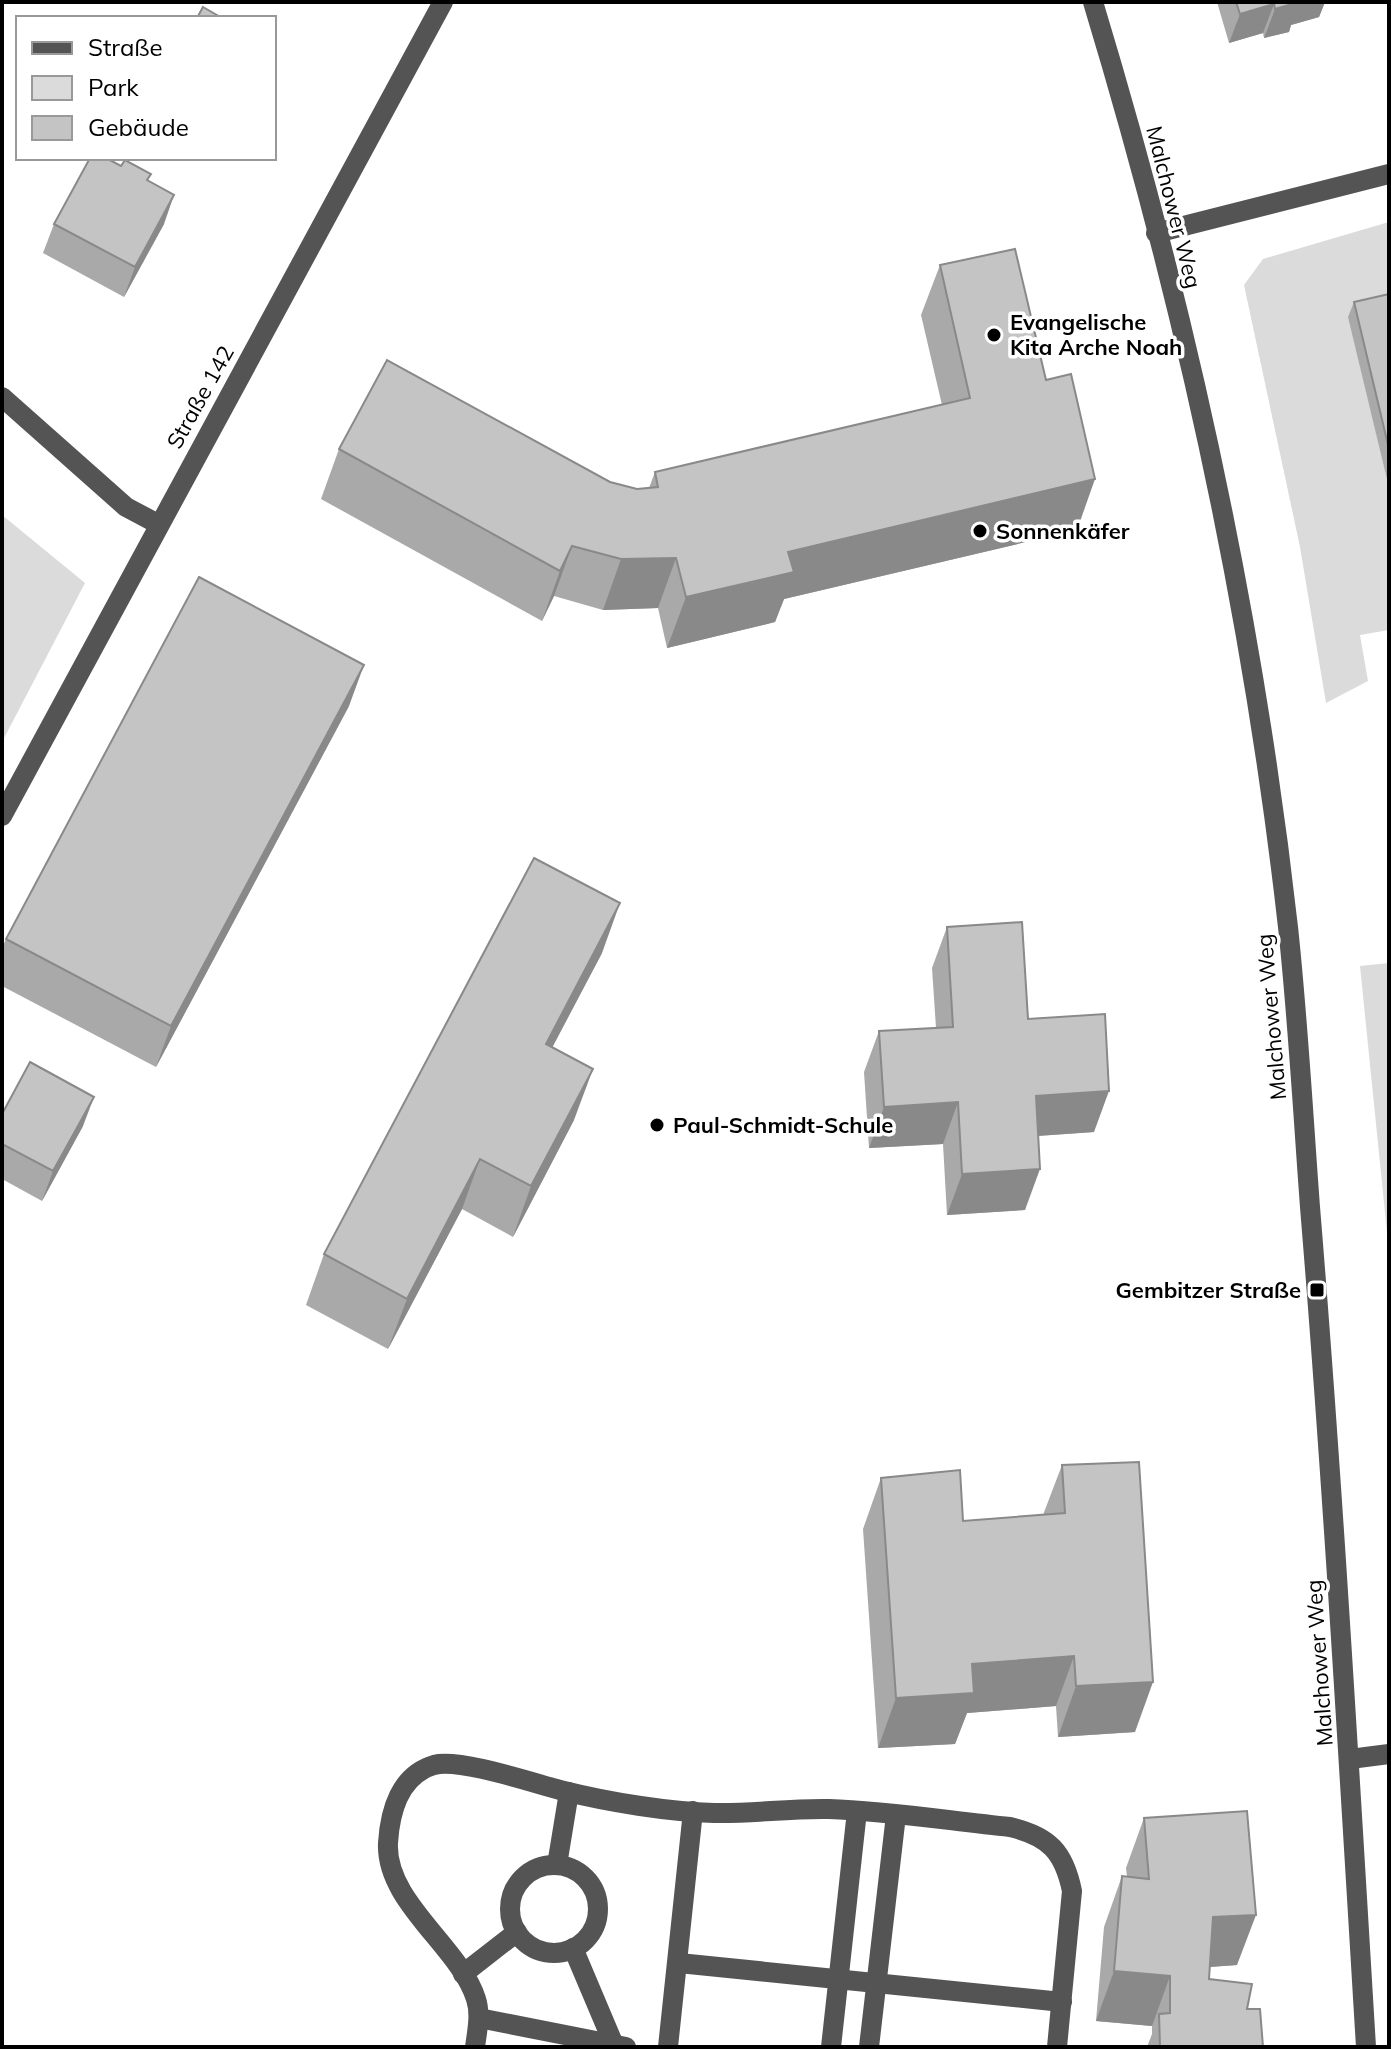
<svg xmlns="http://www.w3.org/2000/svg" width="1391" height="2049" viewBox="0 0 1391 2049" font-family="Mulish,sans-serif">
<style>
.green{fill:#dbdbdb}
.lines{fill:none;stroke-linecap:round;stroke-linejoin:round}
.minor{stroke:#545454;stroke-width:20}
.wall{fill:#a9a9a9}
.shaded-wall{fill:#898989}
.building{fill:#c4c4c4;stroke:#898989;stroke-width:2}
.poi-dot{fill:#000;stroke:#fff;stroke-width:3}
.labels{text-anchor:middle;stroke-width:7;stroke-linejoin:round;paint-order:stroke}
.street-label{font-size:22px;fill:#000;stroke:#fff}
.poi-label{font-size:22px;font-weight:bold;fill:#000;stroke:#fff;text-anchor:start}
</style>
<rect width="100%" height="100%" fill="#fff"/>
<g class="green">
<polygon points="1389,222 1389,308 1349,318 1389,488 1389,630 1360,635 1368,681 1326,703 1300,547 1244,285 1263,259"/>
<polygon points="2,515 85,583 2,742"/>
<polygon points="1389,963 1389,1252 1360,966"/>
</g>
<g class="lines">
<g class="minor">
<path d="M1093,2c91,300 160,612 195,925 10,93 15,186 22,280 23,279 39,560 56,840"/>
<polyline points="1156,233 1389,174"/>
<polyline points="2,397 126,507 158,524"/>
<polyline points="2,816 443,2"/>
<polyline points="1350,1759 1389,1754"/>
<polyline points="557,1865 569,1792"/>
<circle cx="554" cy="1909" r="44"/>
<polyline points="573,1948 614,2045"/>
<polyline points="679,1963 1062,2002"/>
<polyline points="463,1974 517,1932"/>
<polyline points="479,2018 626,2047"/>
<path d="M475,2047c2,-15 6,-33 1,-48 -16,-52 -91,-97 -88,-156 2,-32 12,-68 46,-78 26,-7 102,19 130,26 44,11 105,21 150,22 38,1 76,-5 115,-4 60,2 121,12 181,18 39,9 54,25 62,64l-15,156"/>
<polyline points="668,2047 693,1811"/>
<polyline points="831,2047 857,1811"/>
<polyline points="869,2047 896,1815"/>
</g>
</g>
<g class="wall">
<polygon points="1217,2 1325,2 1319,17 1291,25 1289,32 1264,38 1263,33 1229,43"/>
<polygon points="148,181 164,224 124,297 43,253 54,224"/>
<polygon points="940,265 1077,530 784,599 775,622 667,648 658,608 603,610 554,596 542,621 321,499 339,449 610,482 637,489 649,488 655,472 942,405 921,315"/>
<polygon points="1389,294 1389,488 1348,317 1354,302"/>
<polygon points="349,706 156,1067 2,986 2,948 6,939"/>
<polygon points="947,927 1028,1019 1094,1132 1038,1136 1025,1210 947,1215 943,1144 869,1148 864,1072 879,1031 936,1028 932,968"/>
<polygon points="602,953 552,1048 574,1120 513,1237 462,1209 388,1349 306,1305 324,1254"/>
<polygon points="2,1114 83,1126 42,1201 2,1179"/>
<polygon points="1062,1465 1135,1732 1058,1737 1056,1706 967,1713 955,1744 878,1748 863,1529 881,1478 963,1521 1043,1515"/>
<polygon points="1144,1818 1237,1965 1210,1967 1209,1979 1247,2009 1263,2047 1147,2047 1152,2034 1152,2026 1096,2021 1104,1927 1122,1876 1127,1877 1126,1868"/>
</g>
<g class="shaded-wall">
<polygon points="1296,2 1325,2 1319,17 1291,25 1289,32 1264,38 1275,9"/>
<polygon points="1274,4 1263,33 1229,43 1240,14"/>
<polygon points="174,195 164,224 124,297 135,267"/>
<polygon points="1095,479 1077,530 784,599 775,622 667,648 686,597 788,552"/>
<polygon points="572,546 554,596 542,621 560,571"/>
<polygon points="676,558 658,608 603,610 621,559"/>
<polygon points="364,665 349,706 156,1067 171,1026"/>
<polygon points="620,903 602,953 527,1095 546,1044"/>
<polygon points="593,1069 574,1120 513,1237 531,1186"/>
<polygon points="1109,1091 1094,1132 1021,1137 1036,1096"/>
<polygon points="94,1097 83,1126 42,1201 53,1171"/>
<polygon points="958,1102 943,1144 869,1148 884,1107"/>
<polygon points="480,1159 462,1209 388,1349 407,1299"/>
<polygon points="1040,1169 1025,1210 947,1215 962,1174"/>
<polygon points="1074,1656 1056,1706 967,1713 955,1744 878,1748 896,1698 972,1664"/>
<polygon points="1153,1682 1135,1732 1058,1737 1076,1686"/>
<polygon points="1256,1915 1237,1965 1195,1968 1213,1917"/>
<polygon points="1114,1971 1170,1976 1152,2026 1096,2021"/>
</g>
<g class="building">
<polygon points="1236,2 1299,2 1275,9 1274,4 1240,14"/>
<polygon points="203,7 222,18 197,18"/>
<polygon points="90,158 106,158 121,166 125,160 151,174 147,180 174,195 135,267 54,224"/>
<polygon points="1015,249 1046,380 1071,374 1095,479 788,552 794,572 686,597 676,558 621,559 572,546 560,571 339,449 387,360 610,482 637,489 658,487 655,472 970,398 940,265"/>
<polygon points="1389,294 1389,449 1354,302"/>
<polygon points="199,577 364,665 171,1026 6,939"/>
<polygon points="534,858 620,903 546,1044 593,1069 531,1186 480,1159 407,1299 324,1254"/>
<polygon points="1022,922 1028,1019 1105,1014 1109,1091 1036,1096 1040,1169 962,1174 958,1102 884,1107 879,1031 953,1027 947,927"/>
<polygon points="30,1062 94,1097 53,1171 2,1144 2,1114"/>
<polygon points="1139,1462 1153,1682 1076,1686 1074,1656 972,1664 974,1693 896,1698 881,1478 960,1470 963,1521 1065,1513 1062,1465"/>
<polygon points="1247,1811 1256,1915 1213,1917 1209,1979 1252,1984 1247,2009 1260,2009 1263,2047 1160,2047 1159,2014 1170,2013 1170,1976 1114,1971 1122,1876 1149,1879 1144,1818"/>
</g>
<g class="poi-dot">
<circle cx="994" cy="335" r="8"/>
<circle cx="980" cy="531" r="8"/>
<circle cx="657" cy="1125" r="8"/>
<rect x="1309" y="1282" width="16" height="16" rx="4"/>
</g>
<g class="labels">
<g class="street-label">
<text transform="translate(1174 207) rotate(76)" y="8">Malchower Weg</text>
<text transform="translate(200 397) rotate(-61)" y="8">Straße 142</text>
<text transform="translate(1271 1017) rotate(-95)" y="8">Malchower Weg</text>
<text transform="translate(1319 1663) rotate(-94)" y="8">Malchower Weg</text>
</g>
<g class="poi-label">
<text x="1010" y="330">Evangelische<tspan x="1010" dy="25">Kita Arche Noah</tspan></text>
<text x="996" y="539">Sonnenkäfer</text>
<text x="673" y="1133">Paul-Schmidt-Schule</text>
<text x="1301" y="1298" text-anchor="end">Gembitzer Straße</text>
</g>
</g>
<rect width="1391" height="2049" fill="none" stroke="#000000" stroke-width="8"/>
<rect x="16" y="16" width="260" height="144" fill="#ffffff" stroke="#999999" stroke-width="2"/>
<rect x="32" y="42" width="40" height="12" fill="#545454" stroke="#999999" stroke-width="2"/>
<text x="88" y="56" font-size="24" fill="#000000">Straße</text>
<rect x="32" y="76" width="40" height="24" fill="#dbdbdb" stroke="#999999" stroke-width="2"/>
<text x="88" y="96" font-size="24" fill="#000000">Park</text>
<rect x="32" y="116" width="40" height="24" fill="#c4c4c4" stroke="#999999" stroke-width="2"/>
<text x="88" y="136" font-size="24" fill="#000000">Gebäude</text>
</svg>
